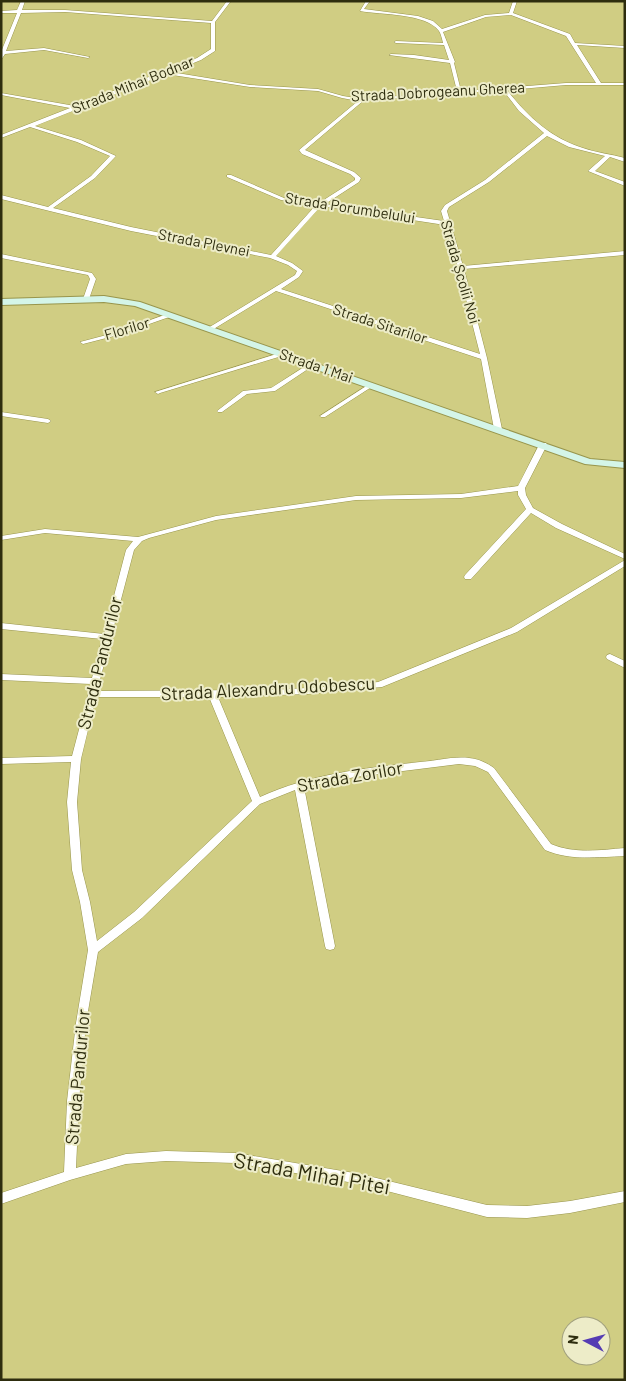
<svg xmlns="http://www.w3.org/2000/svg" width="626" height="1381" viewBox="0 0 626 1381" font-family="Barlow,sans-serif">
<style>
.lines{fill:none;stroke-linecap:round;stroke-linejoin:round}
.minor-casing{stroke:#98954c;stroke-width:1}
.secondary-casing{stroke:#98954c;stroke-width:2}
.minor{fill:#fff;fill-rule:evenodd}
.secondary{fill:#d4f5e8;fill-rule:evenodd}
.labels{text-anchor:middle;stroke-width:4;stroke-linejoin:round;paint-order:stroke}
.far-street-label{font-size:15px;fill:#2e2d0e;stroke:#edecc8}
.street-label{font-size:18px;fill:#2e2d0e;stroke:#edecc8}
.near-street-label{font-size:21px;fill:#2e2d0e;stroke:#edecc8}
</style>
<rect width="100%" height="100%" fill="#d0cd83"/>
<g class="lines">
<defs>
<g id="minor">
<path d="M21,1h4l-3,9h43l147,11 15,-20h4l-16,21v29l-14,9 -30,12 79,13 68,4 25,7 19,3 95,-8 -7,-28 -61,-8 2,-1 23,1 35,5 -5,-15 -48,-2 -2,-1 2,-1 47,2c-1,-4 -2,-9 -4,-12 -13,-18 -58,-16 -79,-20l6,-10h4l-6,8 54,7 15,5 9,8 43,-14 24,-2 4,-12h4l-4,12 57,21 5,9 50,3v2l-48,-3 24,38h24v2h-59l-59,5c21,27 44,48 76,58 14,5 28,6 42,10v4l-15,-5 -15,14 30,11v4l-37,-15 17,-15 -36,-9 -22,-11 -58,46 -40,25 -2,4 16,55 162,-15v4l-161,14 23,89 15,71 -4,2 -4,-2 -13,-70 -205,-68 -64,39h-4v-2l87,-53 2,-4 -9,-6 -18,-7 -139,-27 -130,-32v-4l47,12 43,-31 19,-20 -33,-14 -47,-15 -29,11v-3l69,-27 -69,-13v-2l74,13 122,-48 14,-9v-26l-146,-11 -44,1 -15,38 38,-3 46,9 -2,1 -44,-8 -39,4 -4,6v-8l16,-39h-16v-2l16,-1zM511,15l55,21 30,47h-30l-105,8 -7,-28 1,-1 -12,-30 43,-15zM166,74l84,13 68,4 24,7 16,3 -59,49 3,4 48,20 5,4v2l-36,23 -35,-5 -53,-23h-4v2l54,23 35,5 -45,50 -140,-28 -78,-19 42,-30 21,-22 -35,-16 -46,-14zM503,90l16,21 25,22 -59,47 -40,25 -4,6 3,10 -119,-17 34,-22 2,-4 -7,-6 -49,-22 58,-49zM321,206l124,19 13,43 22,86 -199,-65 18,-12 4,-6 -11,-8 -16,-7z"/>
<polygon points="1,254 92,273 96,279 89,299 86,301 83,299 90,279 88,275 1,258"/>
<polygon points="170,313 172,314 172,316 118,335 83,344 80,342 114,333"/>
<polygon points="283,352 286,354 285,355 160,393 158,394 155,392"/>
<polygon points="312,362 315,364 314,365 275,391 247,394 222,412 218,412 217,411 243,391 271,388"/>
<polygon points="371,383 373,384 373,386 325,417 321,417 320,416"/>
<polygon points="1,412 48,419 51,421 48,423 1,416"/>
<path d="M540,443h6l1,2 -22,43 1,7 7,13 29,16 63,30v5l-69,-31 -25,-15 -60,66h-6l-1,-2 1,-2 61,-66 -8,-14v-4l-57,7 -105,2 -140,20 -67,18 -7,3 -8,9 -37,141 174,-1 72,-4 35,-4 133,-54 114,-68v6l-108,66 -135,55 -75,7 -89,3 42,100c50,-23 105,-29 160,-35 16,-1 33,-6 49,-4 10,1 18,5 25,10l57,76c24,10 49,6 74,4v8c-28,1 -54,5 -80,-6l-57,-78 -13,-6 -16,-2 -104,13 -51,10 31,159 -1,3 -4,1 -4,-1 -1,-3 -30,-156 -35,14 -118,114 -44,34 -12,71 -7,78 -3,67 50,-14 40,-3 70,2 124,21 127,31 40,1 43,-5 55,-10v11l-55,11 -43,5 -40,-1 -127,-33 -124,-21 -70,-2 -40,3 -56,16 -69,24v-11l63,-21 3,-71 9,-78 12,-73 -8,-48 -8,-32 -5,-68 4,-40 -70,2v-6l71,-2 19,-72 -90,-4v-6l91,4 10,-39 -101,-10v-6l103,11 22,-84 7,-9 -88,-8 -44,7v-4l44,-7 93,8 78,-21 140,-20 105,-2 57,-8zM96,697h113l43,104 -118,111 -37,29 -7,-39 -8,-32 -5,-68 4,-43z"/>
<polygon points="610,654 625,661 625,668 607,659 606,657 607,655"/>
</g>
<polygon id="secondary" points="104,296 140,302 590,459 625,462 625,468 585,464 135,306 104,302 1,305 1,299"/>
</defs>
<use href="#minor" class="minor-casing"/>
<use href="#secondary" class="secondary-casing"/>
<use href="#minor" class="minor"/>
<use href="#secondary" class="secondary"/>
</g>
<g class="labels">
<g class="far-street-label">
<text transform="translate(133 85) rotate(-22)" y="5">Strada Mihai Bodnar</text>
<text transform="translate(438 92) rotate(-3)" y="5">Strada Dobrogeanu Gherea</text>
<text transform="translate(350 208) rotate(9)" y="5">Strada Porumbelului</text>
<text transform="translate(204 243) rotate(11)" y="5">Strada Plevnei</text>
<text transform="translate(460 272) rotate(74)" y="5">Strada Școlii Noi</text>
<text transform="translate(380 324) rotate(18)" y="5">Strada Sitarilor</text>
<text transform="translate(127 329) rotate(-17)" y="5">Florilor</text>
<text transform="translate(316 366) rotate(19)" y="5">Strada 1 Mai</text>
</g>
<g class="street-label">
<text transform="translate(100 663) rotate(-76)" y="6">Strada Pandurilor</text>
<text transform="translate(268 689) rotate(-3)" y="6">Strada Alexandru Odobescu</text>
<text transform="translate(350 777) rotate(-10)" y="6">Strada Zorilor</text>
<text transform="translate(78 1077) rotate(-85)" y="6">Strada Pandurilor</text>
</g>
<g class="near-street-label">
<text transform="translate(312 1174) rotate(10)" y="7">Strada Mihai Pitei</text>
</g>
</g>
<rect width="626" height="1381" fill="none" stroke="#2e2d0e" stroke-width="5"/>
<g transform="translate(586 1341) rotate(276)"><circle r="24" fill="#edecc8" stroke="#a1a07e"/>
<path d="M0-4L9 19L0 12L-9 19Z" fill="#553bb3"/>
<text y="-8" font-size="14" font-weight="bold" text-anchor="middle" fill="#2e2d0e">N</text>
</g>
</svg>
